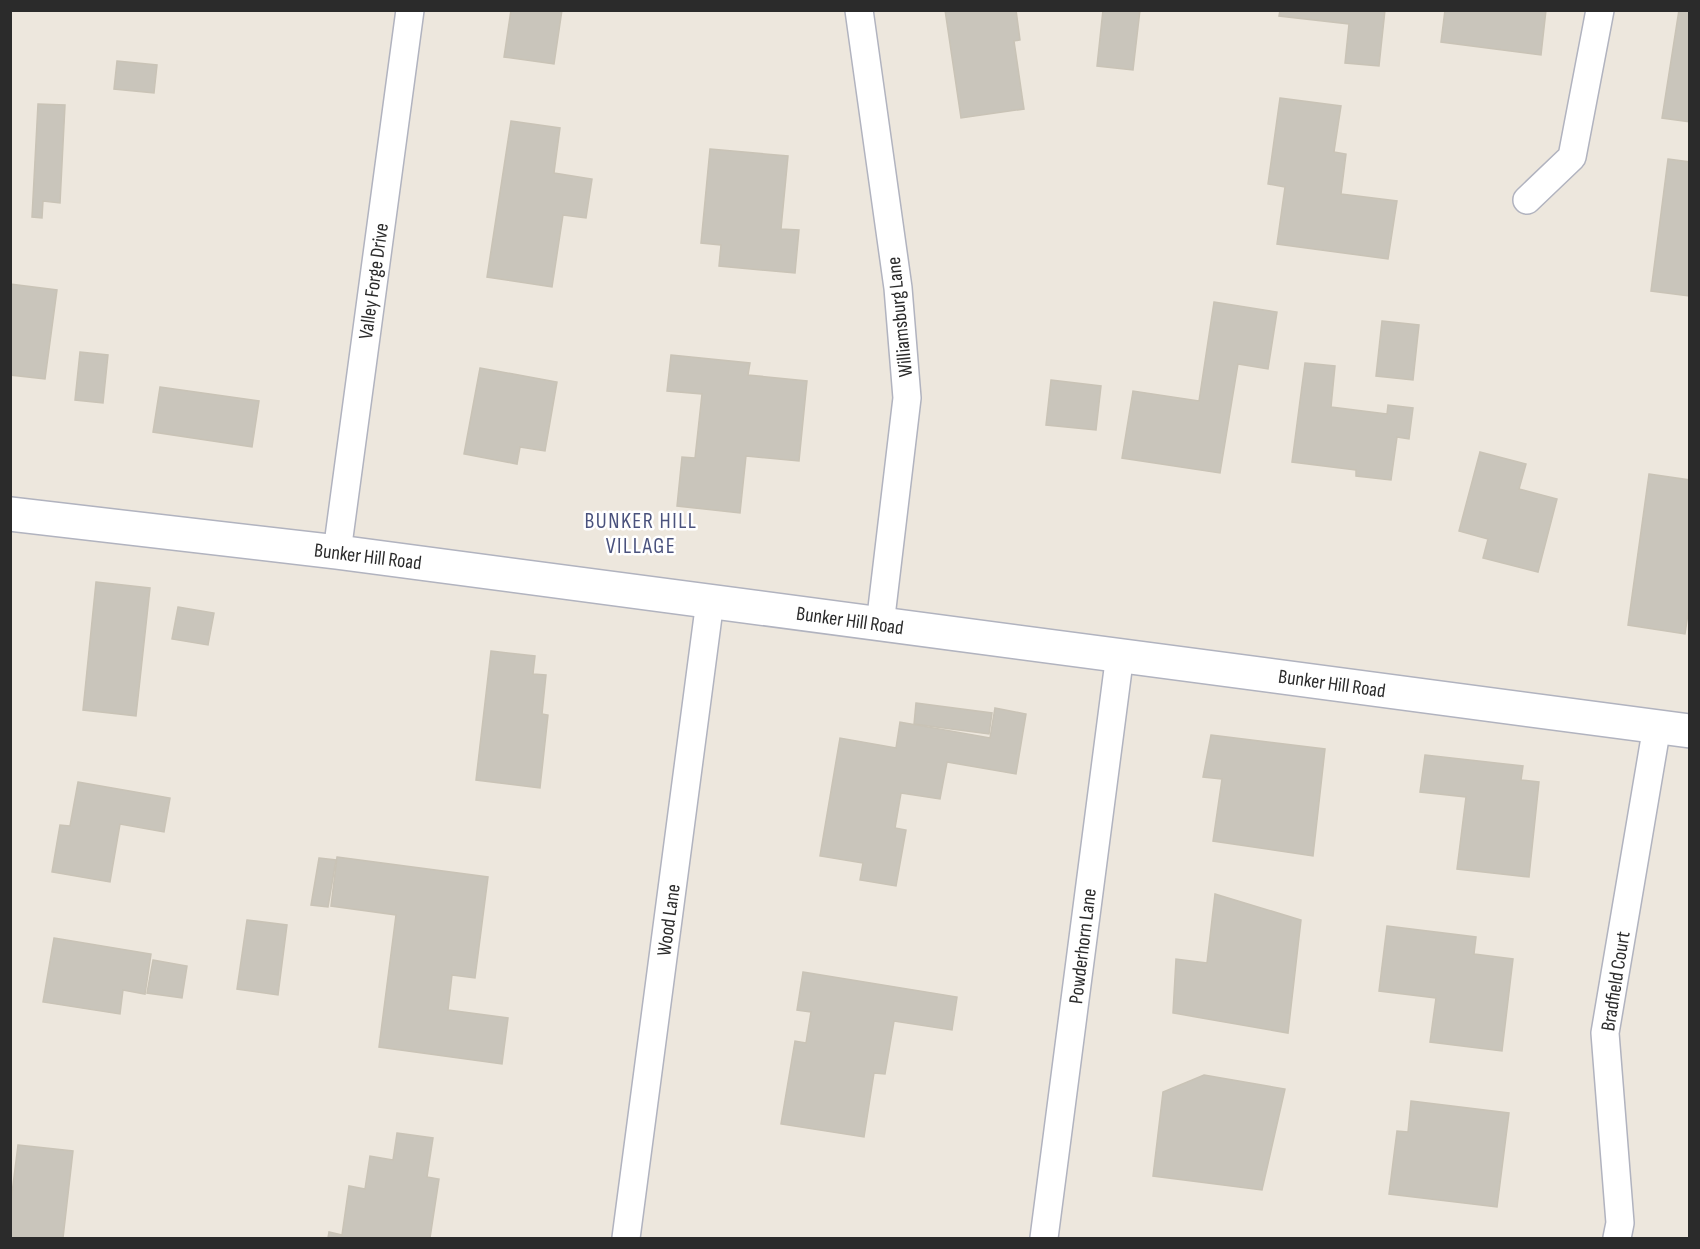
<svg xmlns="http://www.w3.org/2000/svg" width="1700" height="1249" viewBox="0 0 1700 1249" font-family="'Sofia Sans Condensed',sans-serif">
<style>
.building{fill:#c9c5bb;stroke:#c9c3b6;stroke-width:1.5}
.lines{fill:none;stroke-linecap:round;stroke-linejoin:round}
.street-casing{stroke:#b1b3bf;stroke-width:30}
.secondary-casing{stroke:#b1b3bf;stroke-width:36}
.street{stroke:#fff;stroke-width:27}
.secondary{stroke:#fff;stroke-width:33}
.labels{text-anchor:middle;stroke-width:5;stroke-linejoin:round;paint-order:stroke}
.street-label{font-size:20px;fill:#2b2b2b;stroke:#fff}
.quarter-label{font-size:22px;letter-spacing:1.5px;fill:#4a527d;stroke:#fff}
</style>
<rect width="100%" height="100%" fill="#ede7dd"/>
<g class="building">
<polygon points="511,10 562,10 554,64 504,57"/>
<polygon points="945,10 1016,10 1020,40 1014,41 1024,109 961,118"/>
<polygon points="1103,10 1140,10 1133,70 1097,66"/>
<polygon points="1280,10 1385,10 1379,66 1345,63 1349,24 1279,16"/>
<polygon points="1445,10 1546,10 1541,55 1441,42"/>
<polygon points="1679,10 1690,10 1690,122 1662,118"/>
<polygon points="117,61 157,65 154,93 114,89"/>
<polygon points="1280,98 1341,106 1334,152 1346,154 1341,194 1397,201 1388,259 1277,244 1285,187 1268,184"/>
<polygon points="38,104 65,105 60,203 43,201 42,218 32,217"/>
<polygon points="511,121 560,128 554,173 592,179 586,218 563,215 552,287 487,277"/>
<polygon points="710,149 788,156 781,229 799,230 795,273 719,266 721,245 701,243"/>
<polygon points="1668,159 1690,162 1689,296 1651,291"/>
<polygon points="10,284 57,290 45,379 10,375"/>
<polygon points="1214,302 1277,312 1268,369 1238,364 1220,473 1122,458 1133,391 1199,401"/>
<polygon points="1382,321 1419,325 1413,380 1376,376"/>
<polygon points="80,352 108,355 103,403 75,400"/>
<polygon points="671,355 750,363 748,375 807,381 799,461 746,456 740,513 677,506 682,457 695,458 702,394 667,391"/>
<polygon points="1305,363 1335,366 1331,407 1387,414 1388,405 1413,408 1409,439 1397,437 1391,480 1356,476 1356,470 1292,462"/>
<polygon points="480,368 557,382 545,451 520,447 517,464 464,454"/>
<polygon points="1051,380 1101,386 1096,430 1046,425"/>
<polygon points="160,387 259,401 252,447 153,432"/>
<polygon points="1480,452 1526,464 1519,489 1557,499 1538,572 1483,558 1488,539 1459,531"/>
<polygon points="1649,474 1690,480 1690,600 1685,634 1628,625"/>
<polygon points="96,582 150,588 136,716 83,710"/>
<polygon points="178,607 214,613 208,645 172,639"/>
<polygon points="491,651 535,656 533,674 546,675 542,714 548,715 540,788 476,780"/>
<polygon points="916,703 992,713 989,734 914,724"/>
<polygon points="995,708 1026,714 1016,774 947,762 940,799 901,793 895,828 906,830 896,886 860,880 863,863 820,856 840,738 896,748 900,722 990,738"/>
<polygon points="1211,735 1325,749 1313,856 1213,841 1222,779 1203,777"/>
<polygon points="1425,755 1523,766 1521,780 1539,782 1529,877 1457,869 1466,797 1420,792"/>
<polygon points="78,782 170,798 164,832 120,824 110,882 52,872 60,825 70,826"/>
<polygon points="337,857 488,877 475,978 452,975 448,1010 508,1018 502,1064 379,1047 396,915 331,906"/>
<polygon points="319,858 336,860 328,907 311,905"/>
<polygon points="1215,894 1301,920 1288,1033 1173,1013 1176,959 1207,963"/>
<polygon points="247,920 287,925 278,995 237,989"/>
<polygon points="1387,926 1476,937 1474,954 1513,959 1502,1051 1430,1042 1436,998 1379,991"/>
<polygon points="54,938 151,954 145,994 123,990 120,1014 43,1002"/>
<polygon points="153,960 187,966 182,998 147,993"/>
<polygon points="803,972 957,997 952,1030 894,1021 885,1074 874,1073 864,1137 781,1124 795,1041 806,1043 811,1012 797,1010"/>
<polygon points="1204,1075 1285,1089 1262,1190 1153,1176 1163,1092"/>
<polygon points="1411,1101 1509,1113 1497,1207 1389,1194 1397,1131 1408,1132"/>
<polygon points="397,1133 433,1138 427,1177 439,1179 430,1238 328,1238 329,1232 342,1235 349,1186 365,1189 370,1156 393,1160"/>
<polygon points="18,1145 73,1151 63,1238 10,1238 10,1209"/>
</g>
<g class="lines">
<defs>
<g id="street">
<polyline points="859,10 898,288 907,398 880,625"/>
<polyline points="1527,200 1572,157 1600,10"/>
<polyline points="337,552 410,10"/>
<polyline points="626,1238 710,601"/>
<polyline points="1044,1238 1120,654"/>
<polyline points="1617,1238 1620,1223 1605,1033 1657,726"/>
</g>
<polyline id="secondary" points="10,514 337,552 1690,731"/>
</defs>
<use href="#street" class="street-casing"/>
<use href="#secondary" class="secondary-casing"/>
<use href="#street" class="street"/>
<use href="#secondary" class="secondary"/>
</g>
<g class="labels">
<g class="street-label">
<text transform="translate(373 281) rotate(-82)" y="7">Valley Forge Drive</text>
<text transform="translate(899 317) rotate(-96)" y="7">Williamsburg Lane</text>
<text transform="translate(368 556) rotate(7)" y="7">Bunker Hill Road</text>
<text transform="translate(850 620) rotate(8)" y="7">Bunker Hill Road</text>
<text transform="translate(1332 683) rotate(8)" y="7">Bunker Hill Road</text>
<text transform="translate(668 920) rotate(-82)" y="7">Wood Lane</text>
<text transform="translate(1082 946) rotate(-83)" y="7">Powderhorn Lane</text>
<text transform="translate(1615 981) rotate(-81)" y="7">Bradfield Court</text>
</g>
<g class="quarter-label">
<text x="641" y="528">BUNKER HILL<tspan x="641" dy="25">VILLAGE</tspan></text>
</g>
</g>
<rect width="1700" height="1249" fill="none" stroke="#2b2b2b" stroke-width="24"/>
</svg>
